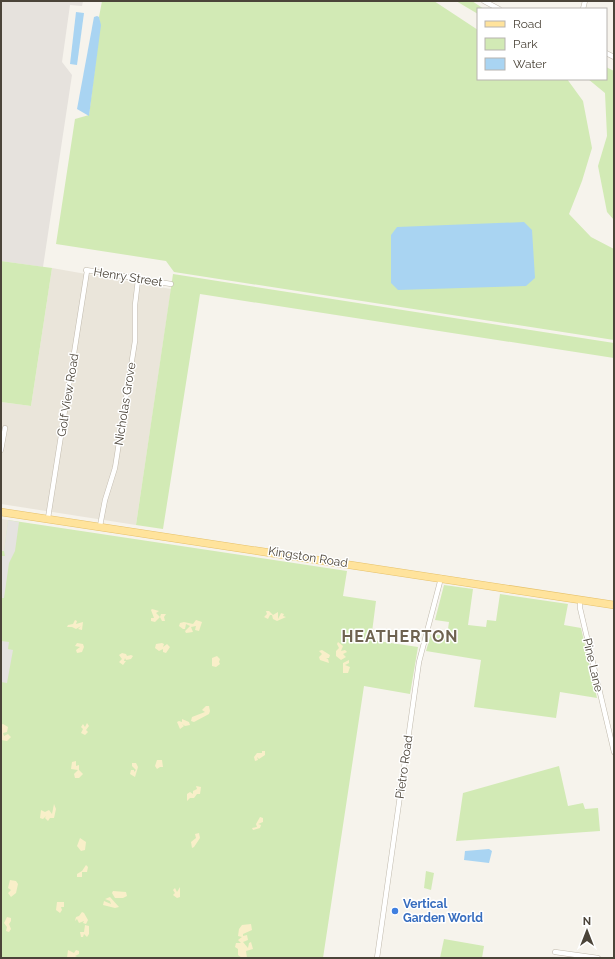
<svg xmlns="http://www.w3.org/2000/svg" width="615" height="959" viewBox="0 0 615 959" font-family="Raleway,sans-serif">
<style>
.residential{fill:#eae5da}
.industrial{fill:#e6e2dd}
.green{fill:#d2eab5}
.sand{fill:#f9efc9}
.parking{fill:#e5e3e0}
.water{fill:#a9d4f2}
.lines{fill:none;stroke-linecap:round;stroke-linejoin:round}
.minor-casing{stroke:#c2bbae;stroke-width:5.5}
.primary-casing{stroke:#e6c16a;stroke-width:8}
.minor{stroke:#fff;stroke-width:4.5}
.primary{stroke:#ffe39c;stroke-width:7}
.shop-dot{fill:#3f7fe0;stroke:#fff;stroke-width:1.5}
.labels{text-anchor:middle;stroke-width:3;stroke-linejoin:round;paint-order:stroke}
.street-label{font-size:12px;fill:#4b4439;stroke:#fff}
.shop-label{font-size:12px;font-weight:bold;fill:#366cbe;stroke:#fff;text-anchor:start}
.district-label{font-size:16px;font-weight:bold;letter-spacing:1px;fill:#6e6250;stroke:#fff}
</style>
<rect width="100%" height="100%" fill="#f6f3ec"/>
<g class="residential">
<polygon points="52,268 171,289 136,525 1,504 1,402 31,406"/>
<polygon points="1,519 8,520 4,551 1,551"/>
</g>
<polygon class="industrial" points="1,1 83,1 82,6 70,5 62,62 72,75 43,267 1,261"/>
<g class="green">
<polygon points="102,1 434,1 478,30 478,79 567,79 583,101 592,148 582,181 569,214 591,237 614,249 614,340 174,272 166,261 56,244 75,119 89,115 100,25 99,17"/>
<polygon points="456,1 472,1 484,9 478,9 478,14"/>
<polygon points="606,67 614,71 614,220 607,212 598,166 607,136 605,93 588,79 606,79"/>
<polygon points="1,261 52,268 31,406 1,402"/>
<polygon points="173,274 614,343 614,358 200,294 163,529 136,525"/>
<polygon points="8,520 347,571 343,596 376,601 371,640 418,647 410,694 364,686 323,958 1,958 1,551 4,551"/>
<polygon points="444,585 473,589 468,625 486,627 487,620 496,621 500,594 568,604 564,625 581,628 597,698 560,692 556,718 474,707 481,660 426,651 431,634 447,636 449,622 435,620"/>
<polygon points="559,766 568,806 583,803 585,809 598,808 600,831 456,841 463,793"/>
<polygon points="426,871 434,873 431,890 424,888"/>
<polygon points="444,939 484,946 482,958 440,958"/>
</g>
<g class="sand">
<polygon points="152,609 159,611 156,613 160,617 161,614 166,614 164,617 165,621 162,621 160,617 155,622 151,621 151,618 154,618 151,610"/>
<polygon points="266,611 269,611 273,615 278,612 278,619 281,613 284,614 283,616 286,617 277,621 273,619 272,615 270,615 268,619 264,617 267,614"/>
<polygon points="75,620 77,621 76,624 83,622 82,630 78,629 81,626 76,629 72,627 67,627 68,625 73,624"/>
<polygon points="196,620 202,622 199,631 195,630 196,626 191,627 193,632 186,633 185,631 190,626 186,624 185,629 183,629 179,626 180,623 184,622 193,624"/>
<polygon points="338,642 343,646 341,651 345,650 347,652 343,654 346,657 341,660 336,656 336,651 339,648 337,644"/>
<polygon points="77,643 83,644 84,647 82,652 77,653 76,650 80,647 75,646"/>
<polygon points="162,643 164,644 163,647 167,644 170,647 166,653 163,652 163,649 159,651 155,648 156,644"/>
<polygon points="322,650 330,655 329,658 326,658 328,659 329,663 320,660 319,657 322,654 319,651"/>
<polygon points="122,653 126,654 127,656 131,655 133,656 131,659 126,660 125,658 124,661 126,661 123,665 119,662 122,659 119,655"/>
<polygon points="217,656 220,659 219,662 220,664 216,667 212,666 212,658"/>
<polygon points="349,660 349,663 345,665 350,667 348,673 343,673 343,663"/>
<polygon points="206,706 209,706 210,711 209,714 194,722 191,721 192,717 205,712 202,710"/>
<polygon points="182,719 189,722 190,725 185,726 182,724 184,726 180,729 177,722 179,721 182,722"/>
<polygon points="3,724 8,727 7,732 3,733 4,736 8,734 11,737 7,741 1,740 1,725"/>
<polygon points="83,724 85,727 87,723 89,726 86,730 88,732 85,735 81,733 83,729 81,727"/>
<polygon points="262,751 265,751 265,755 259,759 257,757 258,760 255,761 254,757 257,753 262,753"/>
<polygon points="157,760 162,760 163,767 160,767 157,769 155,766"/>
<polygon points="76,761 76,766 79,765 79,770 83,774 79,778 75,778 74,774 78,770 71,769 72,762"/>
<polygon points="132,763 136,763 138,767 135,777 130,774 131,770 134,770 134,772 136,770 132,766"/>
<polygon points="196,786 201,787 200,794 197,794 194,798 190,798 187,801 187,794 190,792 193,794 193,791 197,789"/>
<polygon points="54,804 56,809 54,818 50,818 48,821 45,818 46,816 43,819 40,818 41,810 45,812 49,810 52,814"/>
<polygon points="260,817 263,818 263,822 258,824 261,825 260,828 253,830 252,828 257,827 256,824"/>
<polygon points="199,833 200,838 194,847 192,848 191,842 196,838 195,834"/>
<polygon points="80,838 86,842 85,850 81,851 77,846"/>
<polygon points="86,865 88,867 87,872 82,872 82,877 77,877 77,874 82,871"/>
<polygon points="10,880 16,881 18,884 16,893 11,897 8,893 11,890 8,888"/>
<polygon points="180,887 180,897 177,898 173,895 175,893 173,890 175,888 177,892"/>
<polygon points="113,891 126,892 127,896 123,898 115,898 112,893"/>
<polygon points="110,897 119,907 115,908 103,905 104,901 111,904 110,901 105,899"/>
<polygon points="57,902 64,902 64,907 61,907 62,910 60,913 56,910"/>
<polygon points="82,912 84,913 88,920 86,924 83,923 84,921 79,923 77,919 75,921 76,917 79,916"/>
<polygon points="7,917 11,918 11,921 9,924 11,929 9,932 6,931 7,927 4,923"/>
<polygon points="251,924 252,930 243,934 243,936 247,935 248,940 243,942 248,948 249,943 251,942 253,949 246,951 247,958 242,958 238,955 238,949 235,947 236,943 241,943 238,940 242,937 238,936 239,929 242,925"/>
<polygon points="85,925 89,926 89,934 87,937 84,934 83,937 81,937 80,932 84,932"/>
<polygon points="68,950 74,953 76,950 79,951 79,954 75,956 79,958 67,958"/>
</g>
<g class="parking">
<polygon points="8,520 19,522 15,551 9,563 4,598 1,598 1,556 5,556 4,551"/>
<polygon points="1,636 1,641 9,642 8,649 13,650 7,683 1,682"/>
</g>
<g class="water">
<polygon points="76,12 84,13 77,65 70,64"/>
<polygon points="97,16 99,17 101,25 89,116 77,109 94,17"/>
<polygon points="524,222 532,230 535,278 526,286 398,290 391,283 391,235 397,227"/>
<polygon points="489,849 492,851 489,863 464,860 465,851"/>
</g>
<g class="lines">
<defs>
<g id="minor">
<polyline points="484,1 499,9"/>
<polyline points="583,9 585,1"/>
<polyline points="606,53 614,57"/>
<polyline points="86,270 171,284"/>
<polyline points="1,450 5,428"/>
<polyline points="48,518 87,271"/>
<polyline points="100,526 105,500 115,468 135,341 135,305 138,280"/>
<polyline points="580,600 580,608 614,752"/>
<polyline points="555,952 598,958"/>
<polyline points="377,958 419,662 441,578"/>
</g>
<polyline id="primary" points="1,512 614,605"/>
</defs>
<use href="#minor" class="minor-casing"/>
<use href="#primary" class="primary-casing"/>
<use href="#minor" class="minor"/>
<use href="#primary" class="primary"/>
</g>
<circle class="shop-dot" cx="395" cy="911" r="4"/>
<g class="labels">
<g class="street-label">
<text transform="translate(128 277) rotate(9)" y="4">Henry Street</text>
<text transform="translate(68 395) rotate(-81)" y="4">Golf View Road</text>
<text transform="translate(125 404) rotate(-81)" y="4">Nicholas Grove</text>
<text transform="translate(308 557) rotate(9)" y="4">Kingston Road</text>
<text transform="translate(593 665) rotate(77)" y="4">Pine Lane</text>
<text transform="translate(404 767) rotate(-82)" y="4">Pietro Road</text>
</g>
<g class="shop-label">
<text x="403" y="908">Vertical<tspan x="403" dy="14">Garden World</tspan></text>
</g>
<g class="district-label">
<text x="400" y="642">HEATHERTON</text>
</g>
</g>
<rect width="615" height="959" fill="none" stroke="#4b4439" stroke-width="4"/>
<rect x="477" y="8" width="130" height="72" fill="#ffffff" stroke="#b7b4b0"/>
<rect x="485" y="21" width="20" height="6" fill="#ffe39c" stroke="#b7b4b0"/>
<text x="513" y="28" font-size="12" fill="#4b4439">Road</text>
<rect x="485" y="38" width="20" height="12" fill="#d2eab5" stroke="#b7b4b0"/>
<text x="513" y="48" font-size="12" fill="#4b4439">Park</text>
<rect x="485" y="58" width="20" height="12" fill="#a9d4f2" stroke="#b7b4b0"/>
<text x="513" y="68" font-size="12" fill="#4b4439">Water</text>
<g transform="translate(587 931)" stroke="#ffffff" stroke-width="3" paint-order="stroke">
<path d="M0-3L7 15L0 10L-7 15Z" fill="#4b4439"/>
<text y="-6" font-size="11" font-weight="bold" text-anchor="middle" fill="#4b4439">N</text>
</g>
</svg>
